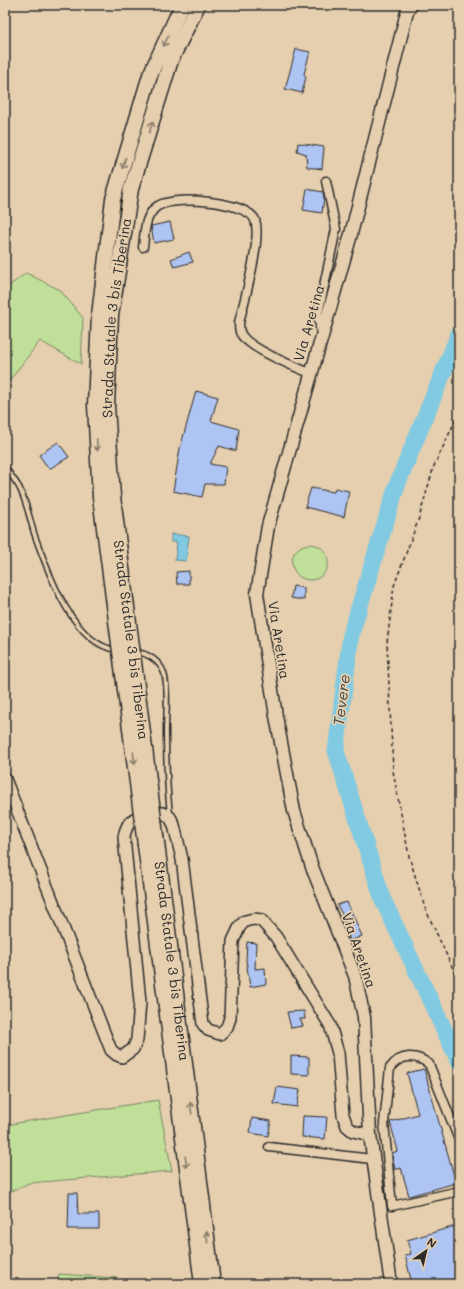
<svg xmlns="http://www.w3.org/2000/svg" width="464" height="1289" viewBox="0 0 464 1289" font-family="Mali,sans-serif">
<style>
.green{fill:#c0e099;stroke:#768662}
.water{fill:#81cae2;stroke:#5f8a99}
.lines{fill:none;stroke-linecap:round;stroke-linejoin:round}
.river{stroke:#81cae2;stroke-width:17}
.building{fill:#aec4f2;stroke:#2b2b2b}
.service-casing{stroke:#2b2b2b;stroke-width:7}
.minor-casing{stroke:#2b2b2b;stroke-width:11}
.tertiary-casing{stroke:#2b2b2b;stroke-width:14}
.secondary-casing{stroke:#2b2b2b;stroke-width:15}
.trunk-casing{stroke:#2b2b2b;stroke-width:17}
.path{stroke:#2b2b2b;stroke-width:1.5;stroke-dasharray:4 3;stroke-linecap:butt}
.service{stroke:#e6cfae;stroke-width:4}
.minor{stroke:#e6cfae;stroke-width:8}
.tertiary{stroke:#e6cfae;stroke-width:11}
.secondary{stroke:#e6cfae;stroke-width:12}
.trunk{stroke:#e6cfae;stroke-width:14}
.trunk-bridge-casing{stroke:#2b2b2b;stroke-width:17;stroke-linecap:butt}
.trunk-bridge{stroke:#e6cfae;stroke-width:14}
.oneway{stroke:#887d6c}
.labels{text-anchor:middle;stroke-width:3.5;stroke-linejoin:round;paint-order:stroke}
.street-label{font-size:14px;fill:#2b2b2b;stroke:#e6cfae}
.water-label{font-size:15px;font-style:italic;fill:#384346;stroke:#e6cfae}
</style>
<rect width="100%" height="100%" fill="#e6cfae"/>
<filter id="ink" filterUnits="userSpaceOnUse"><feTurbulence type="fractalNoise" baseFrequency=".025" numOctaves="2"/><feDisplacementMap in="SourceGraphic" scale="8" xChannelSelector="R" yChannelSelector="G"/><feConvolveMatrix kernelMatrix="1 2 1 2 8 2 1 2 1" color-interpolation-filters="sRGB"/></filter>
<g filter="url(#ink)">
<g class="green">
<polygon points="26,273 60,290 83,318 81,364 40,341 5,386 5,289"/>
<circle cx="310" cy="562" r="18"/>
<polygon points="158,1100 172,1171 29,1183 5,1194 5,1125"/>
<polygon points="59,1274 117,1278 120,1284 57,1284"/>
</g>
<polygon class="water" points="171,534 189,536 186,561 175,560 177,542 171,542"/>
<g class="lines">
<polyline class="river" points="459,334 397,485 351,634 336,751 383,900 459,1061"/>
</g>
<g class="building">
<polygon points="296,49 310,52 304,74 306,77 302,93 285,89"/>
<polygon points="298,143 324,147 322,169 307,167 306,154 297,151"/>
<polygon points="307,189 323,192 324,198 322,213 303,210"/>
<polygon points="170,222 174,239 154,243 151,226"/>
<polygon points="189,252 193,262 174,267 171,259"/>
<polygon points="196,391 218,397 211,421 239,429 236,451 219,446 210,464 226,467 224,484 205,484 202,497 173,491 180,448"/>
<polygon points="58,442 69,457 49,469 39,455"/>
<polygon points="311,488 334,492 335,488 349,491 344,517 305,507"/>
<polygon points="189,571 189,584 177,584 176,572"/>
<polygon points="293,586 304,588 304,600 291,598"/>
<polygon points="347,902 362,936 350,941 342,914 337,905"/>
<polygon points="247,942 256,943 255,969 265,968 266,984 250,987 246,960"/>
<polygon points="304,1011 305,1019 300,1019 303,1026 291,1028 287,1012"/>
<polygon points="291,1056 309,1057 309,1075 291,1074"/>
<polygon points="424,1069 456,1183 409,1196 401,1168 395,1170 394,1165 392,1153 398,1151 390,1122 418,1114 407,1073"/>
<polygon points="277,1087 300,1090 297,1107 274,1104"/>
<polygon points="303,1116 327,1117 325,1139 302,1137"/>
<polygon points="252,1118 271,1121 268,1136 250,1133"/>
<polygon points="69,1193 77,1193 78,1214 99,1214 99,1229 68,1229"/>
<polygon points="459,1225 459,1284 412,1284 405,1255 411,1254 407,1240"/>
</g>
<g class="lines">
<defs>
<g id="service">
<path d="M5,467c5,7 10,13 14,20 8,15 11,34 16,49 13,36 38,109 82,114"/>
<path d="M136,652c11,1 24,9 28,21 5,18 2,39 2,58 0,28 1,56 4,83"/>
</g>
<g id="minor">
<path d="M143,247c2,-15 1,-28 12,-39 14,-14 93,-7 100,12 7,20 -11,81 -16,103 0,2 0,6 1,9 5,15 55,35 70,41"/>
<polyline points="321,334 318,314 336,229 326,181"/>
<path d="M459,1140l-30,-76c-13,-10 -29,-10 -39,4l-6,55 8,83 67,-15"/>
<polyline points="269,1147 372,1159"/>
</g>
<path id="tertiary" d="M5,779l106,271 6,5 5,2 11,-8 4,-9 3,-38 -16,-165c4,-24 19,-21 39,-24l7,4 4,8 8,34 21,165 5,6 12,4 7,-7 3,-9 3,-77 7,-15 5,-5 9,-2 7,1 15,17 54,88 8,28 5,62 4,11 6,5 17,4"/>
<polyline id="secondary" points="391,1284 370,1135 364,1017 355,976 312,867 294,811 276,716 257,594 268,526 350,238 407,12 411,5"/>
<g id="trunk">
<polyline points="100,497 95,405 99,315 113,199 150,75 182,5"/>
<path id="s1" d="M113,497l-6,-91 4,-90 20,-127 40,-129 27,-55"/>
<path id="s2" d="M157,843l56,441"/>
<polyline points="145,845 202,1284"/>
</g>
</defs>
<use href="#service" class="service-casing"/>
<use href="#minor" class="minor-casing"/>
<use href="#tertiary" class="tertiary-casing"/>
<use href="#secondary" class="secondary-casing"/>
<use href="#trunk" class="trunk-casing"/>
<polyline class="path" points="459,413 434,466 419,518 394,586 387,643 393,771 409,856 425,908 459,982"/>
<use href="#service" class="service"/>
<use href="#minor" class="minor"/>
<use href="#tertiary" class="tertiary"/>
<use href="#secondary" class="secondary"/>
<use href="#trunk" class="trunk"/>
<defs>
<g id="trunk-bridge">
<polyline points="100,497 145,845"/>
<path id="s3" d="M113,497l44,346"/>
</g>
</defs>
<use href="#trunk-bridge" class="trunk-bridge-casing"/>
<use href="#trunk-bridge" class="trunk-bridge"/>
</g>
<defs><path id="oneway-shaft" d="M-6 0H5M1.5-3L5.5 0L1.5 3" fill="none" stroke-width="1.6" stroke-linecap="round" stroke-linejoin="round"/></defs>
<g class="oneway">
<use href="#oneway-shaft" transform="translate(166 41) rotate(114)"/>
<use href="#oneway-shaft" transform="translate(151 127) rotate(-73)"/>
<use href="#oneway-shaft" transform="translate(124 163) rotate(107)"/>
<use href="#oneway-shaft" transform="translate(97 445) rotate(87)"/>
<use href="#oneway-shaft" transform="translate(134 758) rotate(83)"/>
<use href="#oneway-shaft" transform="translate(191 1108) rotate(-97)"/>
<use href="#oneway-shaft" transform="translate(186 1162) rotate(83)"/>
<use href="#oneway-shaft" transform="translate(207 1237) rotate(-97)"/>
</g>
</g>
<g class="labels">
<g class="street-label">
<text dy="5" stroke="none"><textPath href="#s1" startOffset="180">Strada Statale 3 bis Tiberina</textPath></text>
<text transform="translate(309 323) rotate(-74)" y="5">Via Aretina</text>
<text dy="5" stroke="none"><textPath href="#s3" startOffset="144">Strada Statale 3 bis Tiberina</textPath></text>
<text transform="translate(279 640) rotate(81)" y="5">Via Aretina</text>
<text transform="translate(359 950) rotate(71)" y="5">Via Aretina</text>
<text dy="5" stroke="none"><textPath href="#s2" startOffset="119">Strada Statale 3 bis Tiberina</textPath></text>
</g>
<g class="water-label">
<text transform="translate(342 700) rotate(-83)" y="5">Tevere</text>
</g>
</g>
<rect width="464" height="1289" fill="none" stroke="#e6cfae" stroke-width="20"/>
<rect x="10" y="10" width="444" height="1269" fill="none" stroke="#2b2b2b" stroke-width="1.5" filter="url(#ink)"/>
<g transform="translate(426 1251) rotate(34)" stroke="#e6cfae" stroke-width="3" paint-order="stroke">
<path d="M0-3L7 15L0 10L-7 15Z" fill="#2b2b2b"/>
<text y="-6" font-size="11" font-weight="bold" text-anchor="middle" fill="#2b2b2b">N</text>
</g>
</svg>
